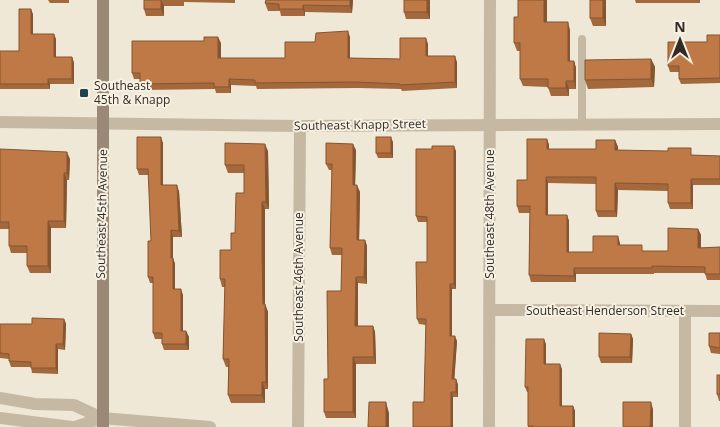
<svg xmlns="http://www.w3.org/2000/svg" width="720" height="427" viewBox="0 0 720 427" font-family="'Open Sans',sans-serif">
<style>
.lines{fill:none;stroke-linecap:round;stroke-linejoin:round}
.lane{stroke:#c5b9a4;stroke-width:8}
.street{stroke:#c5b9a4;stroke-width:12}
.secondary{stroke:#998976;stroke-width:12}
.wall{fill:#a3683c}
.shaded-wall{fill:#855531}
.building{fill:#be7946;stroke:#855531}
.poi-dot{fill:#1e4450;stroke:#f7f1e3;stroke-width:2}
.labels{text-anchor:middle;stroke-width:4;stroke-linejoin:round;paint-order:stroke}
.poi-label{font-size:12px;fill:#322b25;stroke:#f7f1e3;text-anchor:start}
.street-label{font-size:12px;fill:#322b25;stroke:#f7f1e3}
</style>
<rect width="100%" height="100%" fill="#efe8d7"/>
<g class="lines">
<polyline class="lane" points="582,39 582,124"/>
<g class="street">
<polyline points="0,122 300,126 720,124"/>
<polyline points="490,310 720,311"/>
<polyline points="0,398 35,404 74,405 102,418 210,427"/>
<polyline points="0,418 72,427"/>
<polyline points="75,427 102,418"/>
<polyline points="298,427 300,126"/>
<polyline points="489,427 490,0"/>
<polyline points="685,427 685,311"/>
</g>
<polyline class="secondary" points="103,427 103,0"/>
</g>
<g class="wall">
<polygon points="48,0 69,0 69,3 50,3"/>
<polygon points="144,0 235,0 235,3 184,2 184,6 164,6 164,16 146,16 144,9"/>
<polygon points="266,0 353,0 352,13 305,12 305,16 281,16 280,11 268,11 265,3"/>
<polygon points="404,0 430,0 430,19 406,19 404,12"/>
<polygon points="606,0 606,26 593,26 590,18"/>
<polygon points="635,0 700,0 700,3 636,3"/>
<polygon points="33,14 33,34 56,39 56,57 72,57 74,63 74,84 50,84 50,89 0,89 0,51 19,51"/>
<polygon points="547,22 570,30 570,61 574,61 576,68 576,89 569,89 569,96 551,96 548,87 523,86 520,79 520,51 517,51 514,43"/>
<polygon points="720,35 720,83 681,84 679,79 679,72 670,72 668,66"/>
<polygon points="350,37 350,58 400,59 428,44 428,56 457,62 457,88 402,91 401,89 358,88 257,89 256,86 231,85 231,93 216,93 215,89 142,90 140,84 140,79 134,79 132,73 221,43 221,58 285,58 315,42"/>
<polygon points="651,59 655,67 654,87 588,89 585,80"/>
<polygon points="547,139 549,145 549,149 596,149 615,140 618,147 618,150 693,155 720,156 720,185 693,185 693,209 670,209 668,203 668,191 618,190 617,217 598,217 596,211 596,184 548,183 548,215 567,215 569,221 569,252 593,252 620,243 620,245 644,251 668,251 698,229 701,235 701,248 720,247 720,280 707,280 705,273 654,273 654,274 576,274 576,282 531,282 529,275 530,213 519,213 517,206 527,180"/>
<polygon points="393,142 393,158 378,158 376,153"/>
<polygon points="163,143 163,185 179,191 182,237 173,237 173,258 175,264 175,289 183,295 183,331 186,331 189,337 189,350 164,350 162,344 162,339 155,339 153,333 153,283 150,283 148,277 151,241 149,175 139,175 137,169"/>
<polygon points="0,149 70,159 69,180 67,180 66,228 51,228 51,273 30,273 27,266 27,253 11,253 9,246 9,229 0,229"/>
<polygon points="356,150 355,185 360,192 359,240 365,240 367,246 367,284 358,283 358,326 373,326 375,332 376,364 356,364 356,418 326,418 324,412 328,379 341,291 342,255 332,255 330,248 332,170 329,170 326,164"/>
<polygon points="268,151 269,209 265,209 264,258 265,304 268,312 268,389 265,389 265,403 231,403 228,395 228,367 226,367 223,359 225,287 222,287 220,279 231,250 235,233 244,193 244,173 228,173 225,165"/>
<polygon points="456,151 456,289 452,289 452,336 457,341 454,379 456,379 458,385 458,397 453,397 453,427 413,427 424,402 426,325 419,324 417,319 427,262 427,222 418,222 416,216"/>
<polygon points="64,319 66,324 65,350 58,349 58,374 32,373 31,367 11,367 9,361 9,359 0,358 0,324 32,324"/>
<polygon points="720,333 720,354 711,353 709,346"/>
<polygon points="631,334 633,339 632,363 601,363 599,357"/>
<polygon points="546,344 546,364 562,369 562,406 573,406 575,411 575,427 528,427 528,392 527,392 525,387"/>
<polygon points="720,375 720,401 719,401 717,394"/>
</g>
<g class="shaded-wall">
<polygon points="161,0 164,6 164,16 161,9"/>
<polygon points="350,0 353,0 352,13 350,6"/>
<polygon points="427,0 430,0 430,19 427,12"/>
<polygon points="544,0 547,0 547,30 544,22"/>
<polygon points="603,0 606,0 606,26 603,18"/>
<polygon points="303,5 305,12 305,16 303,9"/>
<polygon points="31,9 33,14 33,39 31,34"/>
<polygon points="568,22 570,30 570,68 568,61"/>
<polygon points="348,31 350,37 350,64 348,58"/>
<polygon points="54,34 56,39 56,63 54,57"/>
<polygon points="218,37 221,43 221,64 218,58"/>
<polygon points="426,38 428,44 428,62 426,56"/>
<polygon points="455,56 457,62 457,88 455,82"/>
<polygon points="72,57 74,63 74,84 72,79"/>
<polygon points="651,59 655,67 654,87 651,79"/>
<polygon points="574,61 576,68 576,89 574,81"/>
<polygon points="48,79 50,84 50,89 48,84"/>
<polygon points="229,79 231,85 231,93 229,87"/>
<polygon points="566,81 569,89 569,96 566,88"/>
<polygon points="161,137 163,143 163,191 161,185"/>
<polygon points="391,137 393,142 393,158 391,153"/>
<polygon points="547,139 549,145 549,156 547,149"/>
<polygon points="615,140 618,147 618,157 615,150"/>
<polygon points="265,144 268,151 269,209 266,202"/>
<polygon points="353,144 356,150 355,192 353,185"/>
<polygon points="454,146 456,151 456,289 454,284"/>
<polygon points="67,152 70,159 69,180 67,173"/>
<polygon points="64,173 67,180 66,228 64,221"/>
<polygon points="546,177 548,183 548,221 546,215"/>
<polygon points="691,179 693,185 693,209 691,203"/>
<polygon points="615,183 618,190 617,217 615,211"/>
<polygon points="177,185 179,191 182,237 179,231"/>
<polygon points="357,185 360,192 359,246 357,240"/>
<polygon points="262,202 265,209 265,305 265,304 268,312 268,389 266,382 263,304"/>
<polygon points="567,215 569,221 569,258 567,252"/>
<polygon points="48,221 51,228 51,273 48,266"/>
<polygon points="698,229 701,235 701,254 698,248"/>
<polygon points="171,230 173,237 173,264 171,258"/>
<polygon points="618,236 620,243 620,251 618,245"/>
<polygon points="365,240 367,246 367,284 364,277"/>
<polygon points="173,258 175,264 175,295 173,289"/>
<polygon points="574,268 576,274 576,282 574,276"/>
<polygon points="356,277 358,283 358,332 355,326"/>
<polygon points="450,284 452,289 452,341 450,336"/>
<polygon points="181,289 183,295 183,337 181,331"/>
<polygon points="64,319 66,324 65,350 63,344"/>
<polygon points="373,326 375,332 376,364 374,357"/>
<polygon points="186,331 189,337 189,350 186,344"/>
<polygon points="631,334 633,339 632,363 630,357"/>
<polygon points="455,336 457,341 454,385 452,379"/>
<polygon points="544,339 546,344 546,369 544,364"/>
<polygon points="56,344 58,349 58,374 56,368"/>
<polygon points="353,357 356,364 356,418 353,412"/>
<polygon points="560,364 562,369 562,411 560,406"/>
<polygon points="456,379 458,385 458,397 456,392"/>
<polygon points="262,382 265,389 265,403 262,395"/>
<polygon points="451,392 453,397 453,427 451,427"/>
<polygon points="386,402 389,413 389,427 386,427"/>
<polygon points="651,402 653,409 653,427 650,427"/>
<polygon points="573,406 575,411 575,427 573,427"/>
</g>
<g class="building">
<rect x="144" y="0" width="17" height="9"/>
<polygon points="266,0 350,0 350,6 303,5 303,9 279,9 279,4 265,3"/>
<rect x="404" y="0" width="23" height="12"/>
<polygon points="518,0 544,0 544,22 568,22 568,61 574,61 574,81 566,81 566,88 548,88 548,79 520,79 520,43 514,43 514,17 518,17"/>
<rect x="590" y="0" width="13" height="18"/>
<polygon points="19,9 31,9 31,34 54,34 54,57 72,57 72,79 48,79 48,84 0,84 0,51 19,51"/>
<polygon points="348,31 348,58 400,59 400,38 426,38 426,56 455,56 455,82 400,85 400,84 355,82 255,83 255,80 229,79 229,87 214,87 214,83 140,84 140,73 132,73 132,41 204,41 204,37 218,37 218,58 285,58 285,42 315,42 316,33"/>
<polygon points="707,35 720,35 720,78 679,79 679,66 668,66 668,42 707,42"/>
<polygon points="651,59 651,79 585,80 585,60"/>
<polygon points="137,137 161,137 161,185 177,185 179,231 171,230 171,258 173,258 173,289 181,289 181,331 186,331 186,344 162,344 162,333 153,333 153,277 148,277 148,241 151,241 148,169 137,169"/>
<rect x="376" y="137" width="15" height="16"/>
<polygon points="527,139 547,139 547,149 596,149 596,140 615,140 615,150 668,151 668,148 691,148 691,155 720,156 720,179 691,179 691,203 668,203 668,184 615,183 615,211 596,211 596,177 546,177 546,215 567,215 567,252 593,252 593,236 618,236 618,245 642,245 642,251 668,251 668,228 698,229 698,248 720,247 720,274 705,274 705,267 652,266 652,268 574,268 574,276 529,275 530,206 517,206 517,180 527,180"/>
<polygon points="225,143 265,144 266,202 262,202 262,250 263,304 265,304 266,382 262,382 262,395 228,395 229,359 223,359 225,279 220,279 220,250 231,250 231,233 235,233 236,193 244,193 244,165 225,165"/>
<polygon points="326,143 353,144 353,185 357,185 357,240 365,240 364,277 356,277 355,326 373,326 374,357 353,357 353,412 324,412 324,379 328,379 327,291 341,291 342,248 330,248 332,164 326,164"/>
<polygon points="432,146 454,146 454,284 450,284 450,336 455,336 452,379 456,379 456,392 451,392 451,427 413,427 413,402 424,402 426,319 417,319 416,262 427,262 427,217 416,216 416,149 432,149"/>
<polygon points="0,149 67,152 67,173 64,173 64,221 48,221 48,266 27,266 27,246 9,246 9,222 0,222"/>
<polygon points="32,318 64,319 63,344 56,344 56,368 31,368 31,362 9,361 9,354 0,353 0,324 32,324"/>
<polygon points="599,333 631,334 630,357 599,357"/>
<polygon points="709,333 720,333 720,348 709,346"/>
<polygon points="526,339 544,339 544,364 560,364 560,406 573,406 573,427 533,427 533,426 528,426 528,387 525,387"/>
<rect x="717" y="375" width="3" height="19"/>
<polygon points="369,402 386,402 386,427 368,427"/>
<polygon points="623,402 651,402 650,427 623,427"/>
</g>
<rect class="poi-dot" x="79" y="88" width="10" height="10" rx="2.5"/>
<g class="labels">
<g class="poi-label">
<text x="94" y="90">Southeast<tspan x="94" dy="14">45th &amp; Knapp</tspan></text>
</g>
<g class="street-label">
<text transform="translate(360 125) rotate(-1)" y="4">Southeast Knapp Street</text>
<text transform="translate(102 214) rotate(-89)" y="4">Southeast 45th Avenue</text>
<text transform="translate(490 214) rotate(-90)" y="4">Southeast 48th Avenue</text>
<text transform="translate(299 277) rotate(-90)" y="4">Southeast 46th Avenue</text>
<text x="605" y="315">Southeast Henderson Street</text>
</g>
</g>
<g transform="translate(680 40)" stroke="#f7f1e3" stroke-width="4" paint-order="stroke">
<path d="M0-4L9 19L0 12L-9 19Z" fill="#322b25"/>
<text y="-8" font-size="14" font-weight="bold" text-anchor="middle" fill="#322b25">N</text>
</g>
</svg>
